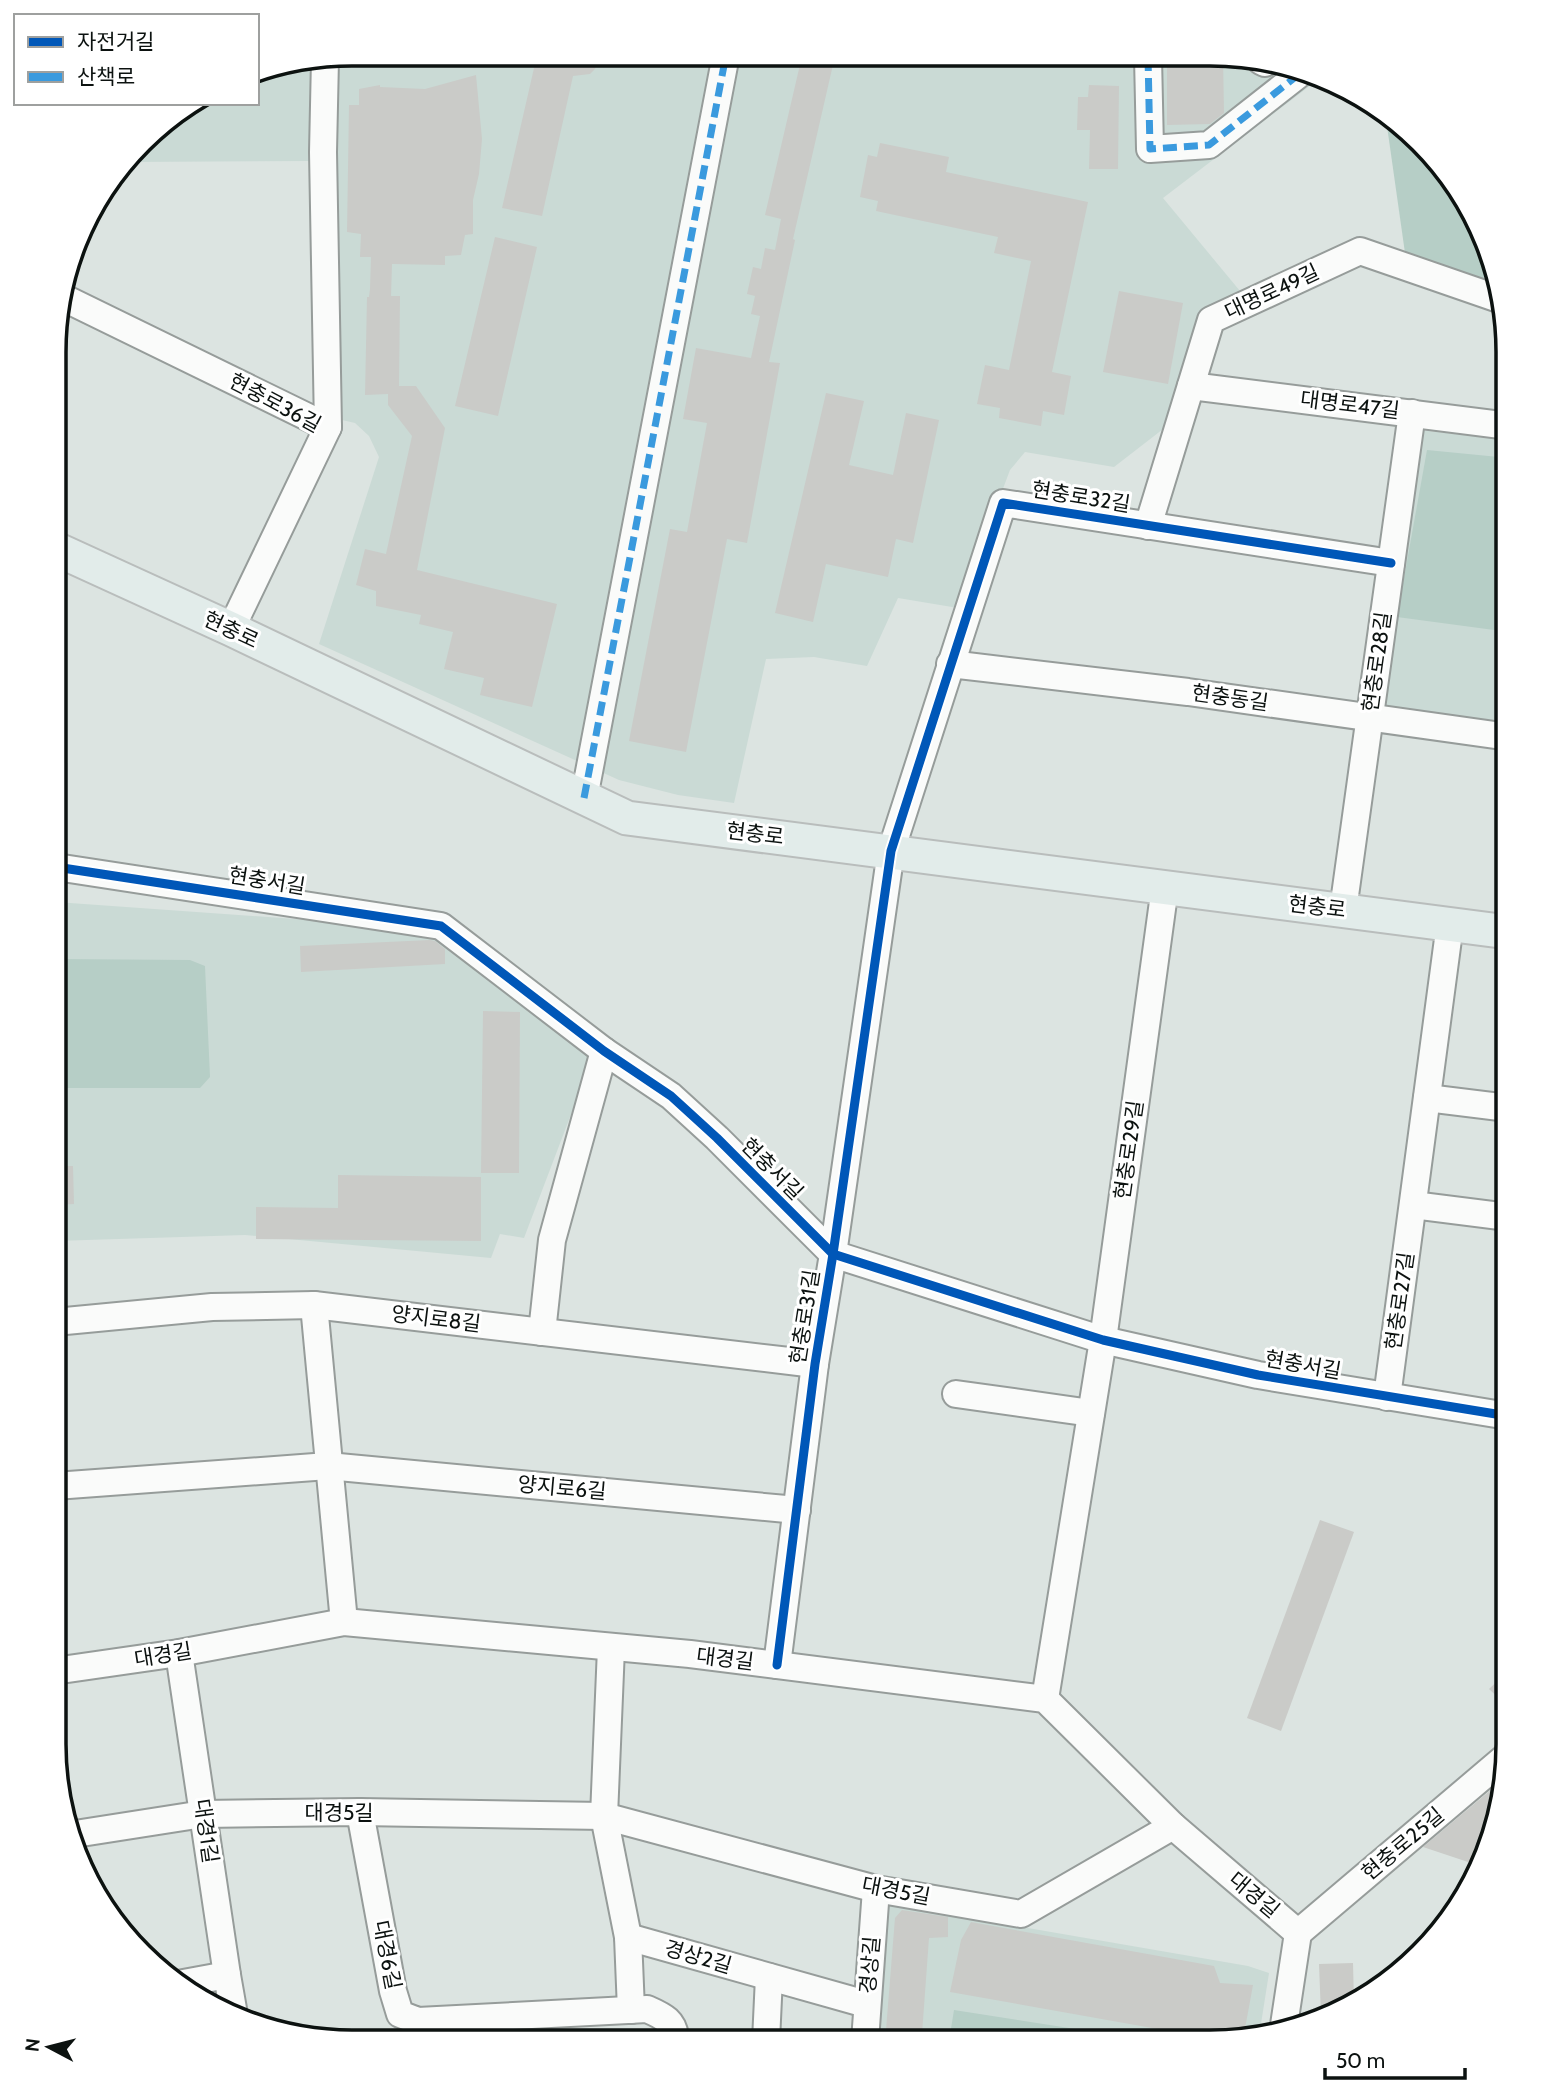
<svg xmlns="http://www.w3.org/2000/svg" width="1563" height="2096" viewBox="0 0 1563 2096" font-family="Cabin,'Noto Sans KR',sans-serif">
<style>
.built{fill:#cadad5}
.green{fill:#b6cec6}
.building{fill:#cacbc8}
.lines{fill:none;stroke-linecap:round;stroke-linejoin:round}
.minor-casing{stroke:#969c9a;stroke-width:30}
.major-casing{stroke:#b9bdbc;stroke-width:37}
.minor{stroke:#fafbfa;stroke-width:26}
.major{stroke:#e2ecea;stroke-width:33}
.quiet{stroke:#3a9ade;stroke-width:7;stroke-dasharray:14 7;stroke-linecap:butt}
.cycleway-casing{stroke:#fff;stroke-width:13}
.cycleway{stroke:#0057b8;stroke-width:9}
.labels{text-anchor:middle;stroke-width:6;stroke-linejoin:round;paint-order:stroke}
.street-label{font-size:21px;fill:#0c1210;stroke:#fff}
.rim{fill:none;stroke:#0c1210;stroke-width:3.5}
</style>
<rect width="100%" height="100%" fill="#dce4e1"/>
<g class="built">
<polygon points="353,54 1250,57 1315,82 1163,198 1240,291 1204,308 1187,353 1167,426 1114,467 1025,452 1010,470 958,608 898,598 867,666 814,657 766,659 734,803 678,795 619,780 319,644 379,457 369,436 355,423 342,420 337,326 338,87 336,57"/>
<polygon points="313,61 323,152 310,161 128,162 156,128 199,103 257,103 257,70"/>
<polygon points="1419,430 1509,440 1509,729 1379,710"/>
<polygon points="56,902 436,929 589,1049 589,1067 524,1238 500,1234 491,1258 245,1235 55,1241"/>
<polygon points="894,1901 1022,1927 1248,1966 1269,1973 1260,2030 1211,2042 876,2041 883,1906"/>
</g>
<g class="green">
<polygon points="1385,112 1435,156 1478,220 1493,283 1405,253"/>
<polygon points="1427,450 1509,458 1509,632 1397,617"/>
<polygon points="56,959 190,960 205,966 210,1077 200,1088 55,1088"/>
<polygon points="954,2010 1159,2042 949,2041"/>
</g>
<g class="building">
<polygon points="537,55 601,55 595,69 590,74 573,76 542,216 502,208"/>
<polygon points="802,56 835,56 793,239 795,240 769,362 780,363 747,543 727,539 686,752 629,741 670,529 687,532 707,423 683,419 696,348 751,358 760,316 751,314 755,296 747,294 753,267 761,269 765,248 775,250 781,219 765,215"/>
<polygon points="1167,57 1223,57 1224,113 1210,124 1167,125"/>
<polygon points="476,75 482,139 479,174 473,200 473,234 465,235 461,255 445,256 445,265 392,264 391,296 400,296 399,386 416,386 445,428 417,570 557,604 532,707 480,695 484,678 444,669 453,632 419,624 421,615 376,606 376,591 356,585 365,549 386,554 412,436 388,405 388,394 365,395 367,297 369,297 370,289 371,257 360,257 361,234 347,232 349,105 359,105 359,89 380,85 380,87 425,89"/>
<polygon points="1089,85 1119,86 1118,169 1089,169 1090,130 1077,130 1078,97 1088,97"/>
<polygon points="880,143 949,157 946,172 1088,202 1052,372 1071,376 1064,415 1043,411 1041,426 999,418 1000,408 977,404 985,365 1009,370 1031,261 994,253 998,237 876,211 878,201 860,197 868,155 877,157"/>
<polygon points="495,237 537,247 498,416 455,406"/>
<polygon points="1119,291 1183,303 1168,384 1103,372"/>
<polygon points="826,393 864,401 849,465 893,475 906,413 939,420 913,543 896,539 888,577 826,564 813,622 775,613"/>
<polygon points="430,940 435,941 445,949 445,964 301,972 300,946"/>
<polygon points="483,1011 520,1012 519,1173 481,1173"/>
<polygon points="55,1166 73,1166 74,1204 55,1205"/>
<polygon points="338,1175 481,1177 481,1241 256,1239 256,1207 338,1208"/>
<polygon points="1320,1520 1354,1532 1281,1731 1247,1718"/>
<polygon points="1508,1671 1508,1707 1489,1689"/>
<polygon points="1505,1778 1493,1840 1480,1866 1423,1847"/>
<polygon points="902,1910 948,1917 948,1937 929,1938 922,2034 886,2030 895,1918"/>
<polygon points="971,1922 1214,1966 1220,1983 1253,1985 1244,2034 1211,2042 1196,2042 1197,2036 950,1992 961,1940"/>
<polygon points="1353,1963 1354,2003 1343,2011 1321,2016 1319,1964"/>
</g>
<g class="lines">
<defs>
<g id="minor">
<polyline points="1148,57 1150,149 1209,145 1298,75"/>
<polyline points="1261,61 1265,63"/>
<polyline points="62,297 328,427"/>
<polyline points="1191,386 1509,426"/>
<polyline points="1148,526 1211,320 1360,251 1496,298"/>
<polyline points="231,629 328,427 323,152 325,59"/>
<polyline points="950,664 1188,692 1509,737"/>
<polyline points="584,798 726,55"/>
<polyline points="56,867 441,926 604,1051 671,1096 717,1138 833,1254 1103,1340 1258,1375 1508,1416"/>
<polyline points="1343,910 1412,413"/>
<polyline points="1427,1098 1508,1108"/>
<polyline points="1413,1205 1508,1217"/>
<polyline points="314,1305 344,1622"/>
<polyline points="55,1322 212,1307 314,1305 815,1364"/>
<polyline points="542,1332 552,1240 604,1051"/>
<polyline points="956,1394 1091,1413"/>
<polyline points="1387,1397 1450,924"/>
<polyline points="55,1486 328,1466 797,1510"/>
<polyline points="611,1648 604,1816 628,1937 631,2010"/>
<polyline points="179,1653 227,1975 233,2009"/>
<polyline points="777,1665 815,1364 833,1254 891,851 1003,503 1391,563"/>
<polyline points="54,1671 179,1653 344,1622 690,1654 1045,1699 1173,1826 1298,1933"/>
<polyline points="1045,1699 1103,1340 1165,887"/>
<path d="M360,1812l33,179 7,23 18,7 229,-12c16,7 28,12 28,31"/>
<polyline points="75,1834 203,1814 360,1812 604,1816 876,1889 1021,1914 1173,1826"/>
<polyline points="1298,1933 1508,1755"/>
<polyline points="628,1937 866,2004"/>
<polyline points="178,1984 227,1975"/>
<polyline points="1284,2025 1298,1933"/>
<polyline points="766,2041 769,1977"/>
<polyline points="865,2041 876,1889"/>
</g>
<polyline id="major" points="56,549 231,629 627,818 1508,932"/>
</defs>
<use href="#minor" class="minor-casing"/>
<use href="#major" class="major-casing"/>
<use href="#minor" class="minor"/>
<use href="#major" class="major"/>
<g class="quiet">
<polyline points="1148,57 1150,149 1209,145 1298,75"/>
<polyline points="1261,61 1265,63"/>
<polyline points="584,798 726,55"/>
</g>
<defs>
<g id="cycleway">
<polyline points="56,867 441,926 604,1051 671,1096 717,1138 833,1254 1103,1340 1258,1375 1508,1416"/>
<polyline points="777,1665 815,1364 833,1254 891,851 1003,503 1391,563"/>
</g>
</defs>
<use href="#cycleway" class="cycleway-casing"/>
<use href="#cycleway" class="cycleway"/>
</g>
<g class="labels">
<g class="street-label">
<text transform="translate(1272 292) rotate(-25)" y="7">대명로49길</text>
<text transform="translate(275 403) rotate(28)" y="7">현충로36길</text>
<text transform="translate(1350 405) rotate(7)" y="7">대명로47길</text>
<text transform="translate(1081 497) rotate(9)" y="7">현충로32길</text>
<text transform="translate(231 630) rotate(25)" y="7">현충로</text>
<text transform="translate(1377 662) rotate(-82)" y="7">현충로28길</text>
<text transform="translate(1230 698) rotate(8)" y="7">현충동길</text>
<text transform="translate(755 834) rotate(7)" y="7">현충로</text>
<text transform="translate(267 881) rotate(9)" y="7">현충서길</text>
<text transform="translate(1317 907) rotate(7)" y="7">현충로</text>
<text transform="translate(1129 1150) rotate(-82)" y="7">현충로29길</text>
<text transform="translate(772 1169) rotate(45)" y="7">현충서길</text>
<text transform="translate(1400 1301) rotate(-82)" y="7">현충로27길</text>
<text transform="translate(805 1317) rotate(-81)" y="7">현충로31길</text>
<text transform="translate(436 1319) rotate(7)" y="7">양지로8길</text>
<text transform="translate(1303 1365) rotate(10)" y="7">현충서길</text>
<text transform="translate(562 1488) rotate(5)" y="7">양지로6길</text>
<text transform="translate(163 1655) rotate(-9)" y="7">대경길</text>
<text transform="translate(725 1659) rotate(7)" y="7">대경길</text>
<text x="339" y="1820">대경5길</text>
<text transform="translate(206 1831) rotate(82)" y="7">대경1길</text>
<text transform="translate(1403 1844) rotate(-40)" y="7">현충로25길</text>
<text transform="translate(896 1891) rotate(11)" y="7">대경5길</text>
<text transform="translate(1254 1895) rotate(40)" y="7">대경길</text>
<text transform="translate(387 1955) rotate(79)" y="7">대경6길</text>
<text transform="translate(698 1957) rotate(16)" y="7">경상2길</text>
<text transform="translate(870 1965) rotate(-85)" y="7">경상길</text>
</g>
</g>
<path d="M0 0H1563V2096H0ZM352 66H1210A286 286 0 0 1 1496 352V1744A286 286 0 0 1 1210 2030H352A286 286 0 0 1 66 1744V352A286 286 0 0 1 352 66Z" fill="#fff" fill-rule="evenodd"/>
<path class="rim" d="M352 66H1210A286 286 0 0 1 1496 352V1744A286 286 0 0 1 1210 2030H352A286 286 0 0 1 66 1744V352A286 286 0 0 1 352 66Z"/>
<rect x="14" y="14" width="245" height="91" fill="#ffffff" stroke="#9ea09f" stroke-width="2"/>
<rect x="28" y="37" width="35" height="10" fill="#0057b8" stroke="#9ea09f" stroke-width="2"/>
<text x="77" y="49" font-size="21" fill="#0c1210">자전거길</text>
<rect x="28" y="72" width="35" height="10" fill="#3a9ade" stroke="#9ea09f" stroke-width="2"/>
<text x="77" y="84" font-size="21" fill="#0c1210">산책로</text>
<g transform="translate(49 2047) rotate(277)" stroke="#ffffff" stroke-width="5" paint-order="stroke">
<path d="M0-5L12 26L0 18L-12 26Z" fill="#0c1210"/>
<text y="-10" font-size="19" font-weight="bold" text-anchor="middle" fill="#0c1210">N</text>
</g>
<path d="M1325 2068v10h140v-10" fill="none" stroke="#0c1210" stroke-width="3.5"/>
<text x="1336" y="2068" font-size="21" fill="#0c1210" stroke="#ffffff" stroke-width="5" paint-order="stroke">50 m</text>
</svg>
